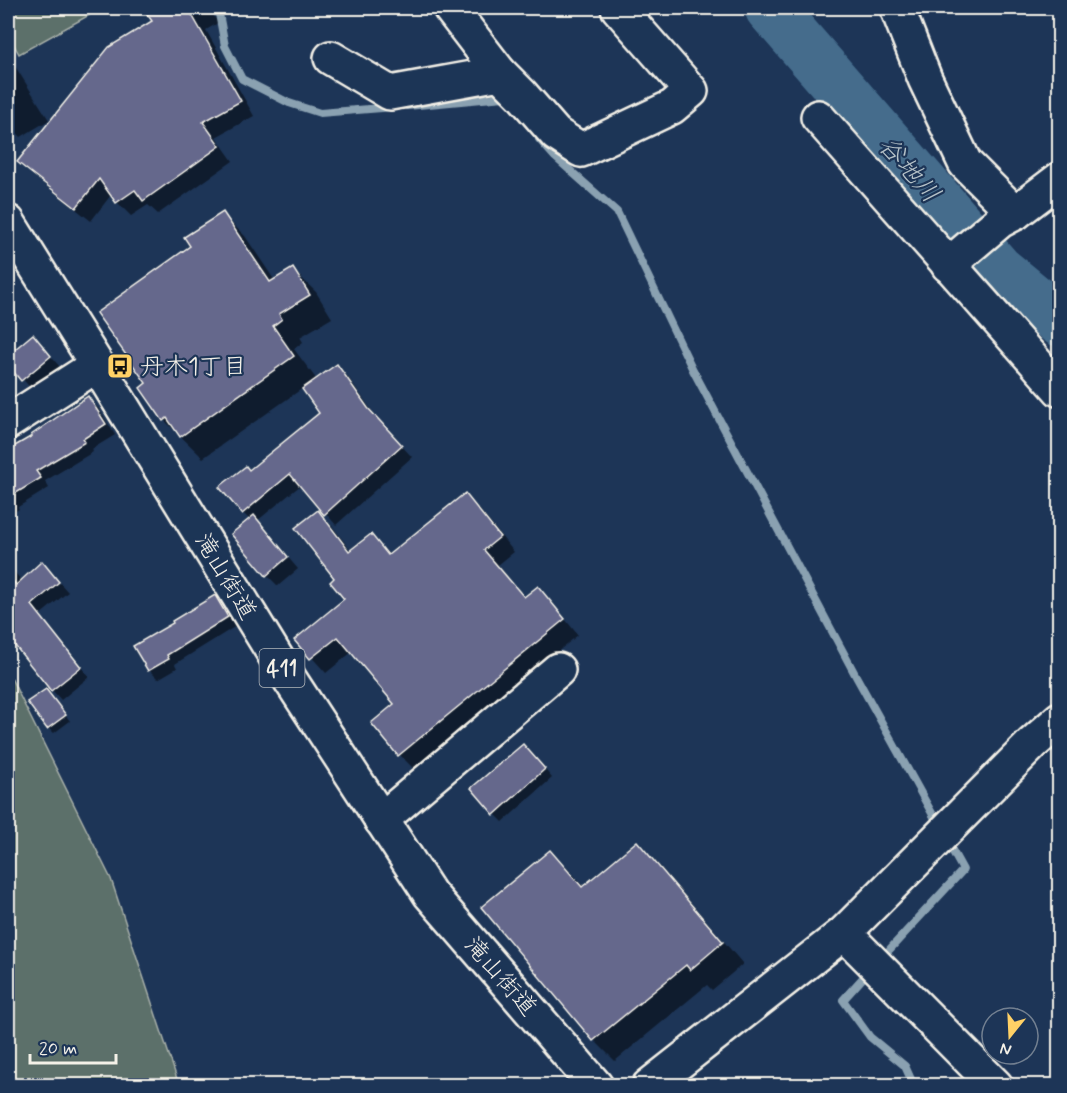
<svg xmlns="http://www.w3.org/2000/svg" width="1067" height="1093" viewBox="0 0 1067 1093" font-family="Mynerve,'Klee One',sans-serif">
<style>
.green{fill:#5c6f6a;stroke:#a8b0a9;stroke-width:1.5}
.shadow{fill:#0007}
.lines{fill:none;stroke-linecap:round;stroke-linejoin:round}
.stream{stroke:#8aa1b1;stroke-width:8}
.river{stroke:#446c8c;stroke-width:51}
.building{fill:#65688c;stroke:#f4f1e8;stroke-width:1.5}
.street-casing{stroke:#f4f1e8;stroke-width:38}
.highway-casing{stroke:#f4f1e8;stroke-width:38}
.street{stroke:#1d3557;stroke-width:33}
.highway{stroke:#1d3557;stroke-width:33}
.labels{text-anchor:middle;stroke-width:4.5;stroke-linejoin:round;paint-order:stroke}
.shield{fill:#1d3557;stroke:#b4b9bc;stroke-width:1.5}
.shield-label{font-size:22px;font-weight:bold;fill:#f4f1e8}
.poi-label{font-size:24px;fill:#f4f1e8;stroke:#1d3557;text-anchor:start}
.street-label{font-size:24px;fill:#f4f1e8;stroke:#1d3557}
.water-label{font-size:26px;font-style:italic;fill:#b6c2c8;stroke:#1d3557}
</style>
<rect width="100%" height="100%" fill="#1d3557"/>
<filter id="ink" filterUnits="userSpaceOnUse"><feTurbulence type="fractalNoise" baseFrequency=".0167" numOctaves="2"/><feDisplacementMap in="SourceGraphic" scale="12" xChannelSelector="R" yChannelSelector="G"/><feConvolveMatrix kernelMatrix="1 2 1 2 8 2 1 2 1" color-interpolation-filters="sRGB"/></filter>
<g filter="url(#ink)">
<g class="green">
<polygon points="8,8 102,8 19,54 8,34"/>
<polygon points="8,672 111,879 179,1085 8,1085"/>
</g>
<g class="shadow">
<polygon points="162,8 209,8 218,23 206,30 254,116 216,137 233,161 158,214 148,205 131,216 117,202 111,195 91,221 34,176 20,162 154,22 150,15"/>
<polygon points="8,55 49,120 21,137 8,123"/>
<polygon points="222,214 245,236 275,281 293,270 316,292 332,318 300,337 303,342 294,349 317,380 337,366 348,377 379,421 412,457 336,525 301,485 257,521 298,569 278,586 267,575 250,520 243,513 250,472 321,414 303,388 203,458 164,420 148,384 192,247"/>
<polygon points="33,336 61,368 33,391 8,362 8,357"/>
<polygon points="8,384 15,391 8,400"/>
<polygon points="88,398 98,408 115,435 92,449 93,452 45,481 49,488 18,507 19,509 8,516 8,451 34,436"/>
<polygon points="465,495 479,509 514,552 498,565 525,598 537,588 552,603 578,635 414,769 400,755 396,704 352,652 326,673 296,640 346,600 336,579 318,512 332,526 351,551 371,536 390,555"/>
<polygon points="11,568 22,581 51,573 68,592 40,615 89,677 61,700 52,690 8,635 15,630 8,620 8,571"/>
<polygon points="214,597 224,606 236,626 175,664 177,668 158,679 149,670 175,623"/>
<polygon points="51,696 70,721 54,733 48,728"/>
<polygon points="532,754 552,778 503,822 495,814"/>
<polygon points="637,843 657,863 743,964 712,990 707,985 615,1061 594,1040 483,907 550,852 571,872 584,887"/>
</g>
<g class="lines">
<g class="stream">
<polyline points="218,8 225,46 242,79 289,103 320,113 394,107"/>
<polyline points="407,106 504,97 509,102"/>
<polyline points="539,139 555,157 617,212 693,370 857,678 938,824"/>
<polyline points="890,949 963,870 947,841"/>
<polyline points="870,970 843,1000 870,1037 905,1066 914,1086"/>
</g>
<polyline class="river" points="770,8 998,270 1060,321"/>
</g>
<g class="building">
<polygon points="159,8 188,8 241,101 203,122 220,146 143,201 135,190 116,203 99,179 76,208 17,162 109,47 152,21 147,14"/>
<polygon points="223,212 270,282 293,268 310,295 279,314 282,319 273,326 294,356 180,437 167,418 163,421 140,388 146,383 96,313 190,246 184,237"/>
<polygon points="33,334 51,356 21,381 8,365 8,355"/>
<polygon points="337,364 368,408 402,445 324,515 290,474 242,514 219,487 246,466 249,470 319,413 302,389"/>
<polygon points="88,396 106,424 83,439 85,442 36,471 41,478 8,498 8,450 32,436 31,435"/>
<polygon points="465,493 500,537 484,550 524,597 538,586 565,619 398,756 371,723 394,704 338,637 310,659 294,640 344,599 330,582 334,578 295,528 318,510 349,551 371,534 388,555"/>
<polygon points="254,515 288,557 266,576 231,534"/>
<polygon points="42,561 59,582 32,605 81,667 51,691 8,637 8,574 16,585"/>
<polygon points="215,595 228,617 167,655 169,659 148,671 133,646 173,623 172,621"/>
<polygon points="46,689 66,715 47,729 27,702"/>
<polygon points="523,744 545,769 494,815 471,788"/>
<polygon points="637,841 723,942 690,970 686,965 593,1041 481,907 550,850 582,887"/>
</g>
<g class="lines">
<defs>
<g id="street">
<polyline points="450,8 500,73"/>
<polyline points="897,8 925,79 965,163 1015,213"/>
<polyline points="331,58 390,93 500,73 522,95 556,134 581,150 672,107 691,91 618,8"/>
<polyline points="818,117 1060,390"/>
<polyline points="948,265 1000,221 1015,213 1060,179"/>
<polyline points="8,422 97,365"/>
<polyline points="381,820 558,670"/>
<polyline points="844,933 996,1086"/>
<polyline points="649,1086 844,933 1032,744 1060,719"/>
</g>
<polyline id="highway" points="8,222 97,365 287,675 430,894 596,1086"/>
</defs>
<use href="#street" class="street-casing"/>
<use href="#highway" class="highway-casing"/>
<use href="#street" class="street"/>
<use href="#highway" class="highway"/>
</g>
</g>
<defs>
<symbol id="bus-square" viewBox="-11 -11 22 22"><rect x="-9" y="-9" width="18" height="18" rx="4" fill="#ffd166" stroke="#1d3557"/><path d="M-5-6H5V4H4V6H2V4H-2V6H-4V4H-5ZM-3.5-4V0h7V-4ZM-3.5 1.2v1.5H-2V1.2ZM2 1.2v1.5H3.5V1.2Z" fill="#111"/></symbol>
</defs>
<g fill-rule="evenodd">
<use href="#bus-square" x="105" y="351" width="30" height="30"/>
</g>
<g class="labels">
<rect class="shield" x="259.5" y="649" width="45" height="38" rx="4.5"/>
<g class="shield-label">
<text x="282" y="676">411</text>
</g>
<g class="poi-label">
<text x="140" y="374">丹木1丁目</text>
</g>
<g class="street-label">
<text transform="translate(226 576) rotate(59)" y="8">滝山街道</text>
<text transform="translate(501 976) rotate(49)" y="8">滝山街道</text>
</g>
<g class="water-label">
<text transform="translate(910 169) rotate(49)" y="9">谷地川</text>
</g>
</g>
<rect width="1067" height="1093" fill="none" stroke="#1d3557" stroke-width="30"/>
<rect x="15" y="15" width="1037" height="1063" fill="none" stroke="#f4f1e8" stroke-width="2" filter="url(#ink)"/>
<g transform="translate(1010 1036) rotate(198)"><circle r="28" fill="#1d3557" stroke="#738091" stroke-width="1.5"/>
<path d="M0-4.5L10 22L0 15L-10 22Z" fill="#ffd166"/>
<text y="-9" font-size="16" font-weight="bold" text-anchor="middle" fill="#f4f1e8">N</text>
</g>
<path d="M30 1054v9h86v-9" fill="none" stroke="#f4f1e8" stroke-width="3"/>
<text x="39" y="1054" font-size="18" fill="#f4f1e8" stroke="#1d3557" stroke-width="4.5" paint-order="stroke">20 m</text>
</svg>
